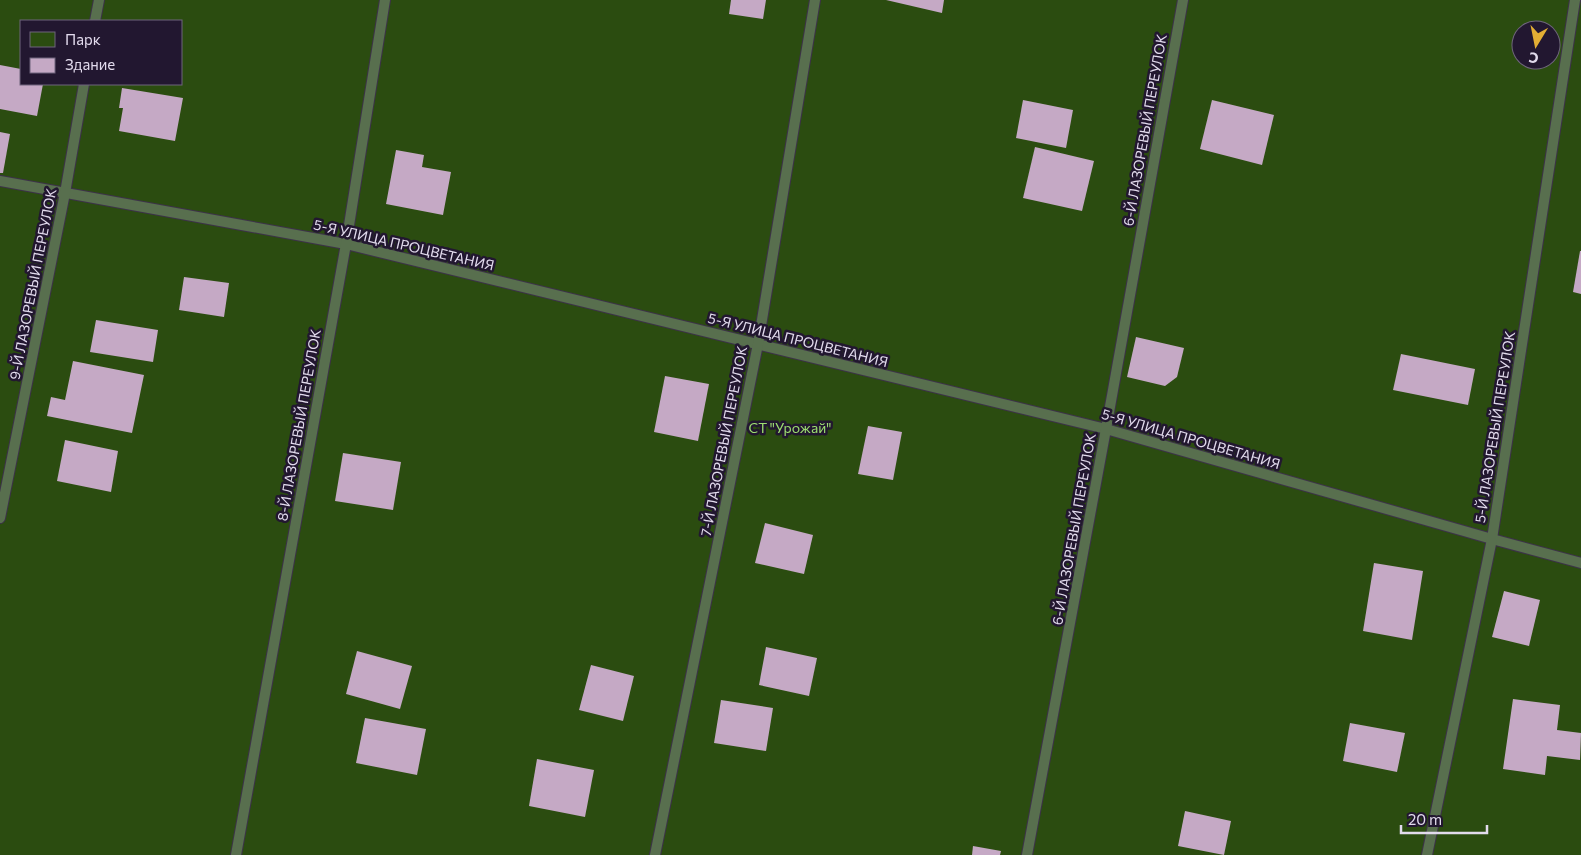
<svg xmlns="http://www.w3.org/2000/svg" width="1581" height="855" viewBox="0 0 1581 855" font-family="Commissioner,sans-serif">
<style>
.green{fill:#2b4c10;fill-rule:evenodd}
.building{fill:#c5a9c5}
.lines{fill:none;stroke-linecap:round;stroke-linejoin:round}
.lane-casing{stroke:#3d324a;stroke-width:12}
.lane{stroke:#586f4e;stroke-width:10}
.labels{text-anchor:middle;stroke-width:5;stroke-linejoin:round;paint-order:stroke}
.street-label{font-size:14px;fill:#e2dbed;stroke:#221730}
.park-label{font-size:14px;fill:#9dde71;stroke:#221730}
</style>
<rect width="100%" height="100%" fill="#221730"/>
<path class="green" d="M0,0h1581v855h-1581zM21,21h160v63h-160zM1521,30h30v30h-30z"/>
<g class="building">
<polygon points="731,0 766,0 763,19 729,14"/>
<polygon points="886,0 944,0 942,13"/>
<polygon points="0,65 21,69 21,84 43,84 37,116 0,109"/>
<polygon points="122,88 183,98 175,141 119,131 123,108 119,108"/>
<polygon points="1023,100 1073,110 1066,148 1016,138"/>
<polygon points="1212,100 1274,115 1262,165 1200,149"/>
<polygon points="0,132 10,134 3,173 0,173"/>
<polygon points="1035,147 1094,161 1082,211 1023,198"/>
<polygon points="396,150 424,155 422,167 451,172 443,215 386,204"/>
<polygon points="1580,251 1581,251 1581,294 1573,292"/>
<polygon points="184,277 229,283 224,317 179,310"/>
<polygon points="96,320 158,330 153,362 90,352"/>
<polygon points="1136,337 1184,348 1177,377 1165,386 1127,377"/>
<polygon points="1401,354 1475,369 1468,405 1393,390"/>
<polygon points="73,361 144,375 132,433 47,416 51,397 65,400"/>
<polygon points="665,376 709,384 698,441 654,432"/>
<polygon points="868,426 902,432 893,480 858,474"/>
<polygon points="65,440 118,451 111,492 57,481"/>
<polygon points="343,453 401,462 393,510 335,501"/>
<polygon points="765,523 813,535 804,574 755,563"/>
<polygon points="1374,563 1423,571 1412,640 1363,631"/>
<polygon points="1504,591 1540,600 1529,646 1492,637"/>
<polygon points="766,647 817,658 809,696 759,685"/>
<polygon points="357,651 412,666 400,709 346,694"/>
<polygon points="591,665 634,676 623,721 579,710"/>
<polygon points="1513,699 1560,705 1557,730 1581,733 1580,760 1547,756 1545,775 1503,769"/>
<polygon points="721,700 773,708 766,751 714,743"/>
<polygon points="365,718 426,729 417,775 356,763"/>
<polygon points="1350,723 1405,733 1397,772 1343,761"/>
<polygon points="537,759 594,770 585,817 529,806"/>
<polygon points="1185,811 1231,821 1224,855 1178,846"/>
<polygon points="973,846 1001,851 1000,855 972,855"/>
</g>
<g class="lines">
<defs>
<g id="lane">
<polyline points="95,21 99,0"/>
<polyline points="0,181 346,244 1106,429 1492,539 1581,563"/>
<polyline points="0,518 65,193 84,84"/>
<polyline points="236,855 346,244 385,0"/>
<polyline points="655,855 758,344 815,0"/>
<polyline points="1027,855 1106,429 1183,0"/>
<polyline points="1427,855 1492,539 1575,0"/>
</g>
</defs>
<use href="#lane" class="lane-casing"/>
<use href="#lane" class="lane"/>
</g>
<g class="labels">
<g class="street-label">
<text transform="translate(1145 130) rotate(-80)" y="5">6-Й ЛАЗОРЕВЫЙ ПЕРЕУЛОК</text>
<text transform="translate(404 245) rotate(13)" y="5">5-Я УЛИЦА ПРОЦВЕТАНИЯ</text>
<text transform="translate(33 284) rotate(-79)" y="5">9-Й ЛАЗОРЕВЫЙ ПЕРЕУЛОК</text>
<text transform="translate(798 340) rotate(14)" y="5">5-Я УЛИЦА ПРОЦВЕТАНИЯ</text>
<text transform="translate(299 425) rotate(-80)" y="5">8-Й ЛАЗОРЕВЫЙ ПЕРЕУЛОК</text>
<text transform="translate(1495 427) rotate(-81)" y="5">5-Й ЛАЗОРЕВЫЙ ПЕРЕУЛОК</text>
<text transform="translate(1191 439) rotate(16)" y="5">5-Я УЛИЦА ПРОЦВЕТАНИЯ</text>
<text transform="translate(724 441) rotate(-79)" y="5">7-Й ЛАЗОРЕВЫЙ ПЕРЕУЛОК</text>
<text transform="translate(1074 529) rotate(-80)" y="5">6-Й ЛАЗОРЕВЫЙ ПЕРЕУЛОК</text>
</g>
<g class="park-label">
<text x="790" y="433">СТ "Урожай"</text>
</g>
</g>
<rect x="20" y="20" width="162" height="65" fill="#221730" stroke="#6f657c"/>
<rect x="30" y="32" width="25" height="15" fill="#2b4c10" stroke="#6f657c"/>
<text x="65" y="45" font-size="15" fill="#e2dbed">Парк</text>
<rect x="30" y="58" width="25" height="15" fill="#c5a9c5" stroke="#6f657c"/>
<text x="65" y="70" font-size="15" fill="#e2dbed">Здание</text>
<g transform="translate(1536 45) rotate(190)"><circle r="24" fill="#221730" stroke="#6f657c"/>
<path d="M0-4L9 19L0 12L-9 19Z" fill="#e3ae34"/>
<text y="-8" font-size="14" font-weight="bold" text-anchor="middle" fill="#e2dbed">С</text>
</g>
<path d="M1401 825v8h86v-8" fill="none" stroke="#e2dbed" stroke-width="2.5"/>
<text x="1408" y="825" font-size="15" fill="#e2dbed" stroke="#221730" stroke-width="4" paint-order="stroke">20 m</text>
</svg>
